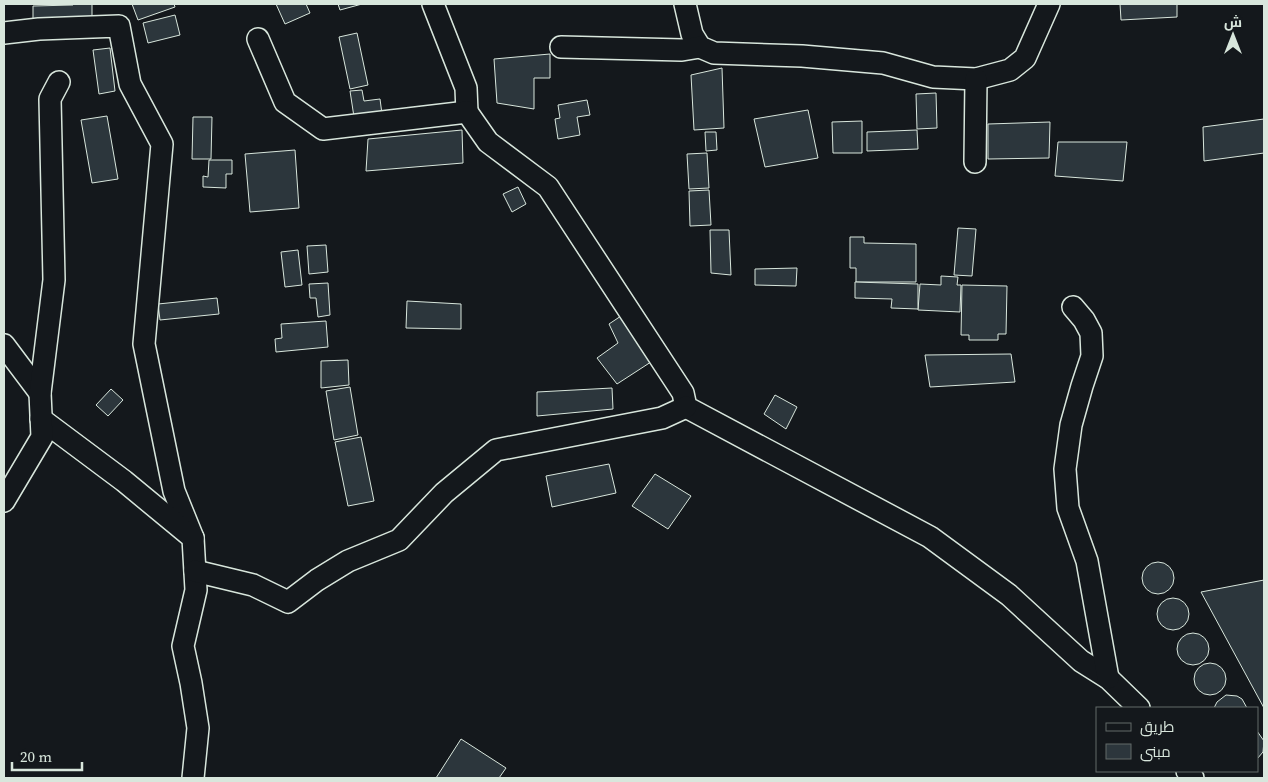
<svg xmlns="http://www.w3.org/2000/svg" width="1268" height="782" viewBox="0 0 1268 782" font-family="'Source Serif 4',Cairo,serif">
<style>
.building{fill:#2c363c;stroke:#d8e6dc}
.lines{fill:none;stroke-linecap:round;stroke-linejoin:round}
.minor-casing{stroke:#d8e6dc;stroke-width:24}
.minor{stroke:#14181c;stroke-width:21}
</style>
<rect width="100%" height="100%" fill="#14181c"/>
<g class="building">
<polygon points="73,4 92,4 92,20 33,22 33,6 73,5"/>
<polygon points="132,4 174,4 175,7 138,20"/>
<polygon points="276,4 306,4 310,13 285,24"/>
<polygon points="338,4 362,4 340,10"/>
<polygon points="1120,4 1177,4 1177,17 1121,20"/>
<polygon points="175,15 180,35 148,43 143,23"/>
<polygon points="357,33 368,85 350,89 339,37"/>
<polygon points="110,48 115,91 99,94 93,50"/>
<polygon points="550,54 550,78 534,78 534,109 497,103 494,59"/>
<polygon points="722,68 724,128 694,130 691,75"/>
<polygon points="362,90 364,101 380,99 382,114 354,117 350,91"/>
<polygon points="936,93 937,128 917,129 916,94"/>
<polygon points="587,100 590,115 577,117 580,135 558,139 555,119 560,118 558,105"/>
<polygon points="808,110 818,158 765,167 754,119"/>
<polygon points="107,116 118,179 92,183 81,120"/>
<polygon points="193,117 212,117 211,159 192,159"/>
<polygon points="1264,119 1264,153 1204,161 1203,127"/>
<polygon points="862,121 862,153 833,153 832,122"/>
<polygon points="1050,122 1049,158 988,159 988,124"/>
<polygon points="462,130 463,163 366,171 368,139"/>
<polygon points="917,130 918,149 867,151 867,132"/>
<polygon points="705,132 716,132 717,150 706,151"/>
<polygon points="1058,142 1127,142 1123,181 1055,176"/>
<polygon points="295,150 299,208 250,212 245,154"/>
<polygon points="707,153 709,188 689,189 687,154"/>
<polygon points="209,160 232,160 232,174 226,174 226,188 203,187 203,176 208,177"/>
<polygon points="518,187 526,204 512,212 503,194"/>
<polygon points="709,190 711,225 690,226 689,191"/>
<polygon points="958,228 976,229 972,276 954,275"/>
<polygon points="710,230 729,230 731,275 711,273"/>
<polygon points="850,237 864,237 864,243 916,244 916,282 856,282 856,268 850,268"/>
<polygon points="326,245 328,272 309,274 307,246"/>
<polygon points="298,250 302,285 285,287 281,252"/>
<polygon points="797,268 796,286 755,285 755,269"/>
<polygon points="941,276 958,277 957,285 961,285 960,312 918,310 920,284 941,285"/>
<polygon points="855,282 918,284 918,309 891,308 892,299 855,298"/>
<polygon points="328,283 330,315 318,317 316,298 310,298 309,284"/>
<polygon points="962,285 1007,286 1006,334 998,334 998,340 969,340 969,335 961,335"/>
<polygon points="217,298 219,314 160,320 158,304"/>
<polygon points="407,301 461,304 461,329 406,328"/>
<polygon points="624,314 654,360 617,384 597,358 618,343 609,324"/>
<polygon points="326,321 328,347 276,352 275,339 282,338 281,324"/>
<polygon points="1011,354 1015,382 930,387 925,355"/>
<polygon points="348,360 349,385 321,388 321,361"/>
<polygon points="350,387 358,435 334,440 326,391"/>
<polygon points="612,388 613,409 537,416 537,392"/>
<polygon points="111,389 123,400 108,416 96,405"/>
<polygon points="775,395 797,407 786,429 764,414"/>
<polygon points="361,437 374,501 348,506 335,442"/>
<polygon points="609,464 616,493 552,507 546,476"/>
<polygon points="655,474 691,496 668,529 632,506"/>
<circle cx="1158" cy="578" r="16"/>
<polygon points="1264,580 1264,708 1201,592"/>
<circle cx="1173" cy="614" r="16"/>
<circle cx="1193" cy="649" r="16"/>
<circle cx="1210" cy="679" r="16"/>
<polygon points="1226,695 1237,696 1242,699 1247,708 1214,708 1217,702"/>
<polygon points="1257,731 1264,741 1263,752 1257,759"/>
<polygon points="461,739 506,768 499,778 436,778"/>
</g>
<g class="lines">
<defs>
<g id="minor">
<polyline points="433,4 466,88 467,112"/>
<polyline points="685,4 692,34 700,47 714,53 802,56 883,63 933,77 976,79 1010,70 1025,58 1049,4"/>
<polyline points="4,33 39,29 119,26 130,84 162,144 144,344 174,491 193,538"/>
<polyline points="258,39 285,102 323,129 467,112 488,142 548,187 683,393 686,407 930,537 1009,595 1081,661 1108,678 1139,708"/>
<polyline points="561,47 682,50 700,47"/>
<polyline points="975,162 976,79"/>
<polyline points="1073,307 1084,320 1091,333 1092,356 1082,386 1071,425 1065,469 1068,508 1087,561 1108,678"/>
<polyline points="4,345 40,393"/>
<polyline points="41,419 124,481 193,538 196,590 183,646 191,683 198,728 193,778"/>
<polyline points="4,501 42,437 40,393 54,280 50,99 59,82"/>
<polyline points="195,571 253,585 288,602 317,580 348,561 399,540 444,493 496,450 662,418 686,407"/>
<polyline points="1187,771 1193,778"/>
</g>
</defs>
<use href="#minor" class="minor-casing"/>
<use href="#minor" class="minor"/>
</g>
<rect width="1268" height="782" fill="none" stroke="#d8e6dc" stroke-width="10"/>
<rect x="1096" y="707" width="162" height="65" fill="#14181c" stroke="#626a69"/>
<rect x="1106" y="723" width="25" height="8" fill="#14181c" stroke="#626a69"/>
<text x="1140" y="732" font-size="15" fill="#d8e6dc">طريق</text>
<rect x="1106" y="744" width="25" height="15" fill="#2c363c" stroke="#626a69"/>
<text x="1140" y="757" font-size="15" fill="#d8e6dc">مبنى</text>
<g transform="translate(1233 35)" stroke="#14181c" stroke-width="4" paint-order="stroke">
<path d="M0-4L9 19L0 12L-9 19Z" fill="#d8e6dc"/>
<text y="-8" font-size="14" font-weight="bold" text-anchor="middle" fill="#d8e6dc">ش</text>
</g>
<path d="M12 762v8h70v-8" fill="none" stroke="#d8e6dc" stroke-width="2.5"/>
<text x="20" y="762" font-size="15" fill="#d8e6dc" stroke="#14181c" stroke-width="4" paint-order="stroke">20 m</text>
</svg>
